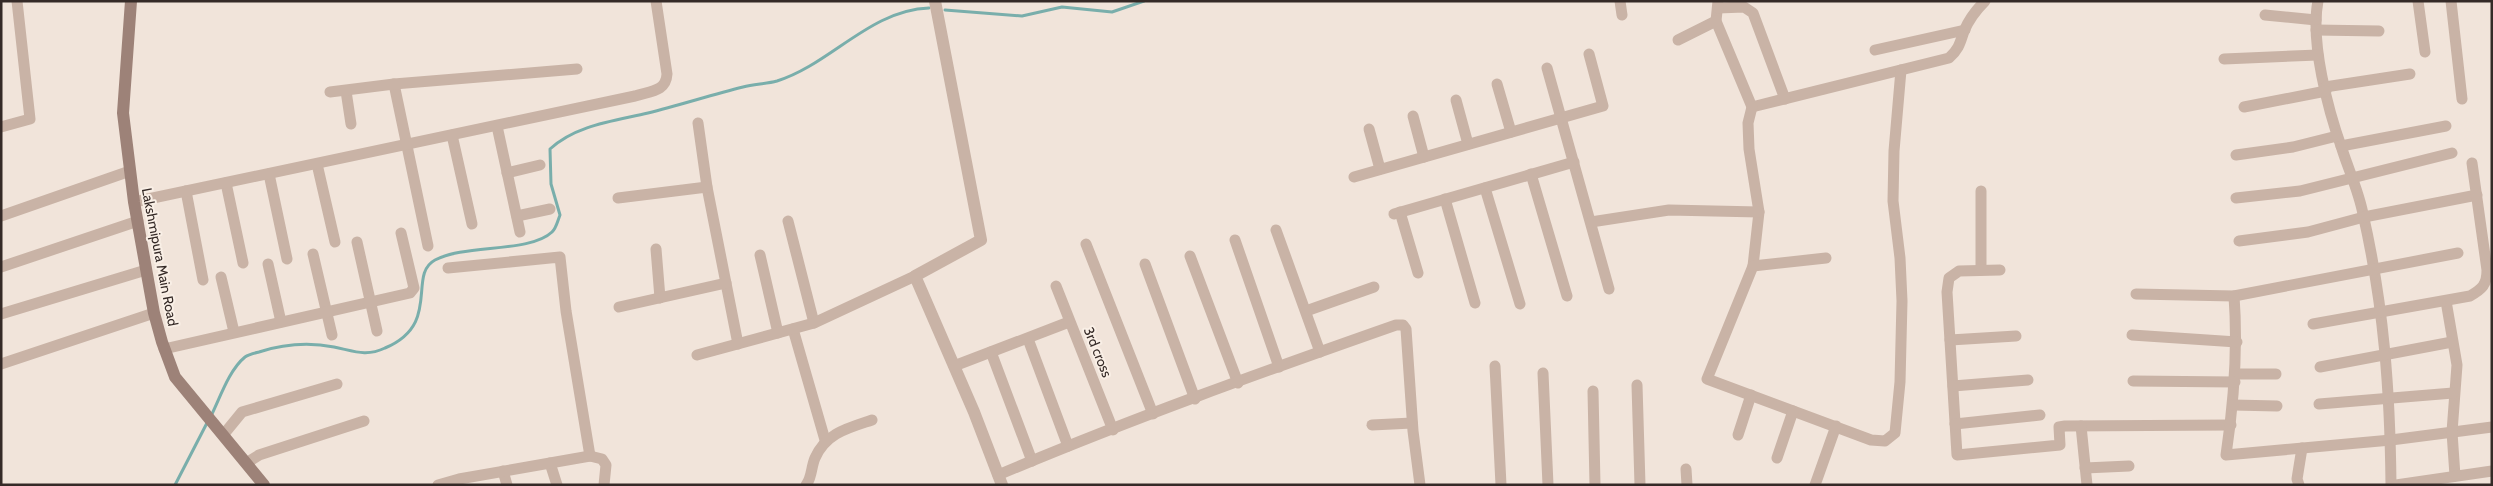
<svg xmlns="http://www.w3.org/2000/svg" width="2493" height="486" viewBox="0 0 2493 486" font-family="Cabin,sans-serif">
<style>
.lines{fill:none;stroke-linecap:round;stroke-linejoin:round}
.stream{stroke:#79aeab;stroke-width:3}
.minor{stroke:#c9b3a6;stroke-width:11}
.tertiary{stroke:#c9b3a6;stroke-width:12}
.secondary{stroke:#9d8278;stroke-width:12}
.labels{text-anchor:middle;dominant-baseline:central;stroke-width:4;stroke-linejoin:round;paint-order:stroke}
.street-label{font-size:14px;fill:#352a27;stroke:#f9efe6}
</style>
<rect width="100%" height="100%" fill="#f1e4da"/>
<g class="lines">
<g class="stream">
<path d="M945 10 1022 16 1062 7 1112 12 1144 1"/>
<path d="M211 416C220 398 229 370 245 357 249 354 255 353 259 352 284 344 308 342 334 347 354 351 366 357 385 348 442 324 407 275 435 260 465 244 530 253 552 232 556 229 558 220 560 215L551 184 550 149C576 125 614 121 648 113 680 105 711 95 743 87 754 84 766 84 777 81 831 64 870 10 929 8"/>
<path d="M175 485 208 421"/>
</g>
<g class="minor">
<path d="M1620 1 1622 15"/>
<path d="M1718 1 1716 21 1752 107 1949 58C1959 49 1960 43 1964 31 1969 19 1976 10 1985 1"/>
<path d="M2318 1C2310 42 2328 110 2342 149 2349 171 2359 192 2363 214 2384 306 2390 391 2391 485"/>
<path d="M2418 1 2425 52"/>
<path d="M2451 1 2462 99"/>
<path d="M1718 8 1744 7 1753 13 1785 99"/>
<path d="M2265 15 2316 20"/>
<path d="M2316 30 2379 31"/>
<path d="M1678 40 1716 21"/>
<path d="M1875 50 1965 30"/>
<path d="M2224 59 2318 55"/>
<path d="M1547 68 1609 289"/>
<path d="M394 84 428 246"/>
<path d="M1497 84 1511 132"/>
<path d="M2325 87 2410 74"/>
<path d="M346 91 351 124"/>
<path d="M330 92 394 84 577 69"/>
<path d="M1456 100 1468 144"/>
<path d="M1752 107 1748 123 1749 149 1759 212 1753 266 1707 379 1871 440 1885 441 1895 433 1900 382 1902 301 1900 258 1893 201 1894 151 1901 70"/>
<path d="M2244 107 2326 91"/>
<path d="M1413 116 1424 157"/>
<path d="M698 123 707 187 738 344"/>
<path d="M497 126 520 232"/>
<path d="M1 127 30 119 17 1"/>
<path d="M1369 129 1380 169"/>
<path d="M452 135 472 224"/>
<path d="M2341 146 2446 126"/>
<path d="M2236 155 2293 147 2337 136"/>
<path d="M317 164 335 242"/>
<path d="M507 173 540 165"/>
<path d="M269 174 287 259"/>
<path d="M1531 174 1567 296"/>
<path d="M1354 177 1603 106 1589 54"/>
<path d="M226 183 243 263"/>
<path d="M1485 188 1520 304"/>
<path d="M186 191 203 280"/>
<path d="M618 198 707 187"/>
<path d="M2236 198 2300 191 2452 153"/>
<path d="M1445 199 1475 303"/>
<path d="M134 202 635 96C650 91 666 92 667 74L656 1"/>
<path d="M1400 212 1418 273"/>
<path d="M1394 214 1574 162"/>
<path d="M1 216 130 171"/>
<path d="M517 216 550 209"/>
<path d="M788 221 814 323"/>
<path d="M1591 222 1669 210 1759 212"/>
<path d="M1276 230 1320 352"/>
<path d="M1235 240 1279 367"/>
<path d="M2239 241 2308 232 2364 217 2477 195"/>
<path d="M357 242 377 331"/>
<path d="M1086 244 1153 414"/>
<path d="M656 249 660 298"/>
<path d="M313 254 332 335"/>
<path d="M760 255 778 333"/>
<path d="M1190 256 1238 383"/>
<path d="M268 264 281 322"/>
<path d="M1145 264 1195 399"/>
<path d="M1753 266 1826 258"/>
<path d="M1 267 138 221"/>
<path d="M448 268 560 257 566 311 590 456"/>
<path d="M1981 270V191"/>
<path d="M2000 270 1959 271 1949 278 1947 292 1957 455 2060 445 2059 427 2065 426 2231 425"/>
<path d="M221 277 234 332"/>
<path d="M1056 286 1113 430"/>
<path d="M2136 294 2234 296 2458 253"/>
<path d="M2234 296C2238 349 2234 401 2226 455L2391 440 2492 427"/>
<path d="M2446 301 2457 365 2452 432 2455 476"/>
<path d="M619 307 726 283"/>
<path d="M1306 311 1374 287"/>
<path d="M1 314 146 270"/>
<path d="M2313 324 2470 296C2482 289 2487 285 2487 270L2472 163"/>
<path d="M793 329 825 440"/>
<path d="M2132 335 2237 342"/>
<path d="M1028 339 1068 446"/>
<path d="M1950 340 2016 336"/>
<path d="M164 349 410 293 414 288 401 233"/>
<path d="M991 352 1032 461"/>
<path d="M697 355 814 323 915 276"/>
<path d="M1 364 154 313"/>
<path d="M954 366 1069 322"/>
<path d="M1495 366 1501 485"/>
<path d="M2320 367 2452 342"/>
<path d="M1543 373 1548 485"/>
<path d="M2235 374H2276"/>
<path d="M2133 381 2235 382"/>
<path d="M1637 385 1640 485"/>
<path d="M1953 386 2028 380"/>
<path d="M1593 391 1595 485"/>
<path d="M2319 404 2453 393"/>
<path d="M2233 405 2277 406"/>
<path d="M1955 424 2040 415"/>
<path d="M1372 425 1412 423"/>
<path d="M2081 426 2087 485"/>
<path d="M224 434 242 412 337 384"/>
<path d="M1738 435 1751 395"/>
<path d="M1777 458 1793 411"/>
<path d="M248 462 259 455 364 421"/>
<path d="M550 463 557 485"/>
<path d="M2085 468 2129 466"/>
<path d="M1686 469 1687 485"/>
<path d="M503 471 507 485"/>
<path d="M998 475C1128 420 1262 372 1396 325H1403L1406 329 1413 431 1420 485"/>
<path d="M438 485 459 479 590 456 602 459 606 465 604 485"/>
<path d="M806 485C812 478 811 467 815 458 826 433 848 428 872 420"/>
<path d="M1815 485 1836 426"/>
<path d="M2299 485 2297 479 2302 448"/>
<path d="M2396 485 2492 471"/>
</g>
<path class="tertiary" d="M935 1 981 240 915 276 974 412 1002 485"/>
<path class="secondary" d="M131 1 123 113 134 202 154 313 162 342 175 377 264 485"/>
</g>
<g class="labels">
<g class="street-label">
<text transform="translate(160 257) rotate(79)">Lakshmipura Main Road</text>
<text transform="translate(1098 352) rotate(68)">3rd cross</text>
</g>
</g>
<rect width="2493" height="486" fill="none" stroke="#352a27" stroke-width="5"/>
</svg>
